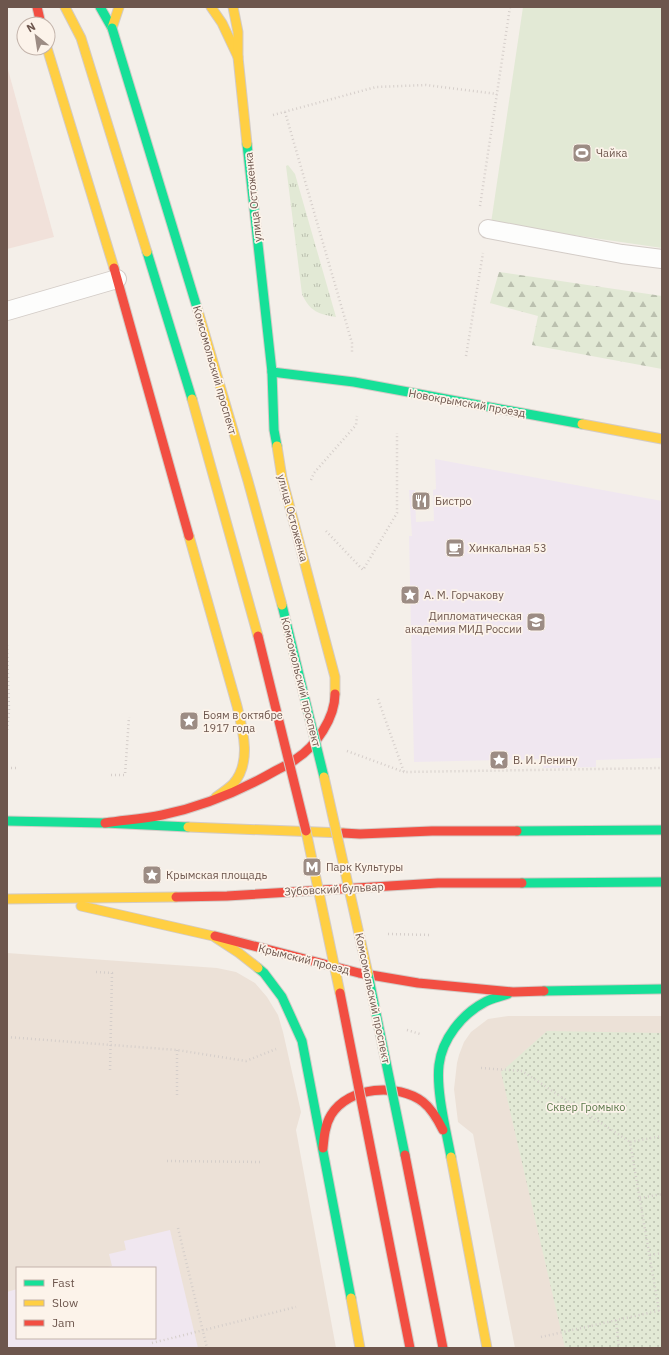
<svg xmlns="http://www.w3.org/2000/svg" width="669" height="1355" viewBox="0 0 669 1355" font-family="'IBM Plex Sans',sans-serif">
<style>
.residential{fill:#ece1d7;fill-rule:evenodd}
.commercial{fill:#f1e1da}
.education{fill:#f0e7f0}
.grass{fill:url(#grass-tufts)}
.forest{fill:url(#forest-firs)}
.park{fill:url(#park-dots)}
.pitch{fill:#e2e9d5}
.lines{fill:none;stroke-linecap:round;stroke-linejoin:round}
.lane-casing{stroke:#d3ccc7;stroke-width:20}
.fast-casing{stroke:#d3cbc6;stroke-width:11}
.slow-casing{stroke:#d3cbc6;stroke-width:11}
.jam-casing{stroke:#d3cbc6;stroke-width:11}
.path{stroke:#d5ceca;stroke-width:2.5;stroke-dasharray:1 3;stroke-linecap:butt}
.lane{stroke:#fdfdfc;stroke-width:18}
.fast{stroke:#16e098;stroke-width:9}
.slow{stroke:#ffcf43;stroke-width:9}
.jam{stroke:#f24e42;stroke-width:9}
.fast-bridge-casing{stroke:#d3cbc6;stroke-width:11;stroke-linecap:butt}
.slow-bridge-casing{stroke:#d3cbc6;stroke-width:11;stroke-linecap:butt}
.jam-bridge-casing{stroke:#d3cbc6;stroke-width:11;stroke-linecap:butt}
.fast-bridge{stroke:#16e098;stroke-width:9}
.slow-bridge{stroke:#ffcf43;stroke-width:9}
.jam-bridge{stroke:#f24e42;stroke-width:9}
.labels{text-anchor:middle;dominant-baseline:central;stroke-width:3.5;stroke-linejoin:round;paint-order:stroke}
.poi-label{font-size:11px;fill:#6d564d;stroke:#fcf3ea;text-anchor:start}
.street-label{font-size:11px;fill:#6d564d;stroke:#fcf3ea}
.park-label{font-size:11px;fill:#5b784a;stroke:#fcf3ea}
</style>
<defs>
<pattern id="grass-tufts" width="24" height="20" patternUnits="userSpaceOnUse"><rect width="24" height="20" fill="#e2e9d5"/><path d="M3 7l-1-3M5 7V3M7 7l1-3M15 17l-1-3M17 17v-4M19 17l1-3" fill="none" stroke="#bbc0af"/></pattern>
<pattern id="forest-firs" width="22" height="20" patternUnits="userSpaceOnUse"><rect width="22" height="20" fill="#e2e9d5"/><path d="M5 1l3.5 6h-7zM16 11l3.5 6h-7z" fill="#bbc0af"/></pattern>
<pattern id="park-dots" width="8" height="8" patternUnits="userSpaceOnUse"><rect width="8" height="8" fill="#e2e9d5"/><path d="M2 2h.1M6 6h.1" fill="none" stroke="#bbc0af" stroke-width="1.8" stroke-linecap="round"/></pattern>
</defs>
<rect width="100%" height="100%" fill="#f4efe9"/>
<g class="residential">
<path d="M7 953 217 968 236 972 255 983 267 997 278 1015 283 1032 301 1112 296 1130 336 1348H7ZM17 1268H155V1338H17Z"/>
<path d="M508 1016H662V1348H515L473 1134 458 1122 454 1089 457 1063 459 1055 464 1042 471 1032 488 1019Z"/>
</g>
<path class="commercial" d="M7 66 54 237 7 249Z"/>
<g class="education">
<path d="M435 459 662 501V758L596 760V767L543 768V759L414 762 409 536H412L409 490H415L416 522 434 521 433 490 436 489Z"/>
<path d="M170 1230 198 1348H7V1292L17 1289V1338H155V1268H105L112 1266 109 1254 126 1250 124 1241Z"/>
</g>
<path class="grass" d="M288 165 295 174 336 317C319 314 310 312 302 294L286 166Z"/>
<path class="forest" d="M499 272 662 296V369L532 345 538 316 490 303Z"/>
<path class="park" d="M547 1031 662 1033V1348H565L501 1072Z"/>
<path class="pitch" d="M523 7H662V248L491 223Z"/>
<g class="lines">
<defs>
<g id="lane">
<path d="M488 229 622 254 662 259"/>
<path d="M7 311 117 279"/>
</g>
<g id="fast">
<path d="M100 7 112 28"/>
<path d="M247 144 272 372 274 430 277 446"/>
<path d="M147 252 192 399"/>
<path d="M272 372 354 382 582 424"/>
<path d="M7 821 105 823 188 827"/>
<path d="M517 831 662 830"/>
<path d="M522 883 662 882"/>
<path d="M258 968 264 973 282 997 302 1041 351 1298"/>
<path d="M544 991 662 989"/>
<path d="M451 1157C446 1130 436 1091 439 1065 442 1039 462 1014 485 1002 492 998 500 997 508 994"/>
</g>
<g id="slow">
<path d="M65 7 81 38 147 252"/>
<path d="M211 7 222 23 238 57 247 144"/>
<path d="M233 7 238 32V57"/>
<path d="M112 28 119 7"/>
<path d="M47 48 114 268"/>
<path d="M192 399 258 636"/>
<path d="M582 424 662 439"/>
<path d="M277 446 282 478 335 677V694"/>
<path d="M189 536 237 706C243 730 252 763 233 784 228 789 222 793 216 797"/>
<path d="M188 827 343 833"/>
<path d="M7 899 176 897"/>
<path d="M81 906 213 936 239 953 258 968"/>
<path d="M451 1157 487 1348"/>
<path d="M351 1298 360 1348"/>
</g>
<g id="jam">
<path d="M37 7 41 24"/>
<path d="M114 268 189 536"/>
<path d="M105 823C124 820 143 819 162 815 201 807 240 791 275 771 282 767 290 764 296 759 316 746 335 718 335 694"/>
<path d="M343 833 360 834 432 831H517"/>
<path d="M176 897 227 896 438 883H522"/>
<path d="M215 936 359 973 418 983 513 992 544 991"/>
<path d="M323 1148C324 1137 325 1125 331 1115 349 1086 398 1083 423 1102 432 1109 438 1120 443 1130"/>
</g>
</defs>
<use href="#lane" class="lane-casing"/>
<use href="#fast" class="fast-casing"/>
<use href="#slow" class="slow-casing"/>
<use href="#jam" class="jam-casing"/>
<g class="path">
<path d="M285 112 352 343V354"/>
<path d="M273 115 376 87 426 85 497 94"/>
<path d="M480 206 510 7"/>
<path d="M466 356 483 253"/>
<path d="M311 480 314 473 356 425 357 416"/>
<path d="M326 531 363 570 397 513V433"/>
<path d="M7 645 9 709 7 732"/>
<path d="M378 699 404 772 662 768"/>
<path d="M347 751 404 772"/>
<path d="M7 768H18"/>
<path d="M111 775H125L129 717"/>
<path d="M388 934 432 935"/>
<path d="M96 972 112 973 110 1072"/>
<path d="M407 1030 420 1034"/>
<path d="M7 1037 177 1050 246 1061 276 1049"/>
<path d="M481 1068 522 1071 630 1142"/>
<path d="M177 1095V1050"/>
<path d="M167 1161 260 1162"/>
<path d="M640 1198 662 1194"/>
<path d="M178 1228 207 1348"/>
<path d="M650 1255 662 1253"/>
<path d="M659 1311 630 1142 662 1136"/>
<path d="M616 1320 619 1348"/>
<path d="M541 1337 662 1310"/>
<path d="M152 1343 296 1307"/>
</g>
<use href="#lane" class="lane"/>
<use href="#fast" class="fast"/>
<use href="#slow" class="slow"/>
<use href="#jam" class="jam"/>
<defs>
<g id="fast-bridge">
<path d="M112 28 198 311"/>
<path d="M282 605 324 777"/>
<path d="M368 974 405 1155"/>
</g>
<g id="slow-bridge">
<path d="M198 311 248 481 282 605"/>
<path d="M324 777 368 974"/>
<path d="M306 831 340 993"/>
</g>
<g id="jam-bridge">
<path d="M258 636 306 831"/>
<path d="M340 993 410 1348"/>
<path d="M405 1155 443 1348"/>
</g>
</defs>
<use href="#fast-bridge" class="fast-bridge-casing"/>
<use href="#slow-bridge" class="slow-bridge-casing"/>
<use href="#jam-bridge" class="jam-bridge-casing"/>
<use href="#fast-bridge" class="fast-bridge"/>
<use href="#slow-bridge" class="slow-bridge"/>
<use href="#jam-bridge" class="jam-bridge"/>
</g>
<defs>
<symbol id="stadium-square" viewBox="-11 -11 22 22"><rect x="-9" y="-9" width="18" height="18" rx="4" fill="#9c8c84" stroke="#fcf3ea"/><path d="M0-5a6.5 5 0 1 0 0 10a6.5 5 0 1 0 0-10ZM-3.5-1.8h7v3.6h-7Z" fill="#fff"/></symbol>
<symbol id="restaurant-square" viewBox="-11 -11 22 22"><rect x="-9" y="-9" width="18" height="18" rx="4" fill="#9c8c84" stroke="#fcf3ea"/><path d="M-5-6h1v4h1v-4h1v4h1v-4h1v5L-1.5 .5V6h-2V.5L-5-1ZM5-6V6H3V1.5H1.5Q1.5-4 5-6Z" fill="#fff"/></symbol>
<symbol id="cafe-square" viewBox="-11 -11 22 22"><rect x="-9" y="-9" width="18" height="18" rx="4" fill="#9c8c84" stroke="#fcf3ea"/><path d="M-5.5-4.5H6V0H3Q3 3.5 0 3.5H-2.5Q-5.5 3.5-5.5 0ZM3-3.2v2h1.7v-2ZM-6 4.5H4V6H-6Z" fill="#fff"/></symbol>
<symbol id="sight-square" viewBox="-11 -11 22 22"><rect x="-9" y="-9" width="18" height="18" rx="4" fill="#9c8c84" stroke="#fcf3ea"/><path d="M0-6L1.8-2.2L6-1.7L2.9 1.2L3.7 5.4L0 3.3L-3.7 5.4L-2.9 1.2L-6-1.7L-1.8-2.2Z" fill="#fff"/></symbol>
<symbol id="university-square" viewBox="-11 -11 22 22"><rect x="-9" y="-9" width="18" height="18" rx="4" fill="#9c8c84" stroke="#fcf3ea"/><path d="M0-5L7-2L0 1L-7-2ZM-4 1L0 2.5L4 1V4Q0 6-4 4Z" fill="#fff"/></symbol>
<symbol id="metro-square" viewBox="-11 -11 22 22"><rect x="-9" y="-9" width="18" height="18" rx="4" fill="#9c8c84" stroke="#fcf3ea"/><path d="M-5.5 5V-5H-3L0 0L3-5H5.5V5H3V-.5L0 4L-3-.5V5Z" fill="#fff"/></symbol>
</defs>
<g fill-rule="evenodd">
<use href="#stadium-square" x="571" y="142" width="22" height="22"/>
<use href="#restaurant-square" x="410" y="490" width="22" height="22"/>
<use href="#cafe-square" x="444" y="537" width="22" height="22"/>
<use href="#sight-square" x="399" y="584" width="22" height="22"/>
<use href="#university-square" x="525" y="611" width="22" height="22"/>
<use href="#sight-square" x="178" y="710" width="22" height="22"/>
<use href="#sight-square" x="488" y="749" width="22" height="22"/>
<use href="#metro-square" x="301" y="856" width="22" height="22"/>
<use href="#sight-square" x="141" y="864" width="22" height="22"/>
</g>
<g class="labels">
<g class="poi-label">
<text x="596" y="153">Чайка</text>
<text x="435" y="501">Бистро</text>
<text x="469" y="548">Хинкальная 53</text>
<text x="424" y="595">А. М. Горчакову</text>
<text x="522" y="616" text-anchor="end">Дипломатическая<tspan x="522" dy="13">академия МИД России</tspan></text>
<text x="203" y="715">Боям в октябре<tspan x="203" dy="13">1917 года</tspan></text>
<text x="513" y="760">В. И. Ленину</text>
<text x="326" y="867">Парк Культуры</text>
<text x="166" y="875">Крымская площадь</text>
</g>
<g class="street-label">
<text transform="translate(253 197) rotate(-96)">улица Остоженка</text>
<text transform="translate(215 370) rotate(74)">Комсомольский проспект</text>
<text transform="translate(467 403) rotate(10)">Новокрымский проезд</text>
<text transform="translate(293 518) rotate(75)">улица Остоженка</text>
<text transform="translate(301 682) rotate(76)">Комсомольский проспект</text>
<text transform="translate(334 889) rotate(-3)">Зубовский бульвар</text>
<text transform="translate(304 959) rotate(14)">Крымский проезд</text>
<text transform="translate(373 998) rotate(78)">Комсомольский проспект</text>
</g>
<g class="park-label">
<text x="586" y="1107">Сквер Громыко</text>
</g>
</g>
<rect width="669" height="1355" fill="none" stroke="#6d564d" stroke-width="16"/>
<rect x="16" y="1267" width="140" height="72" fill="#fcf3ea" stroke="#c3b4ab"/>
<rect x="24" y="1280" width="20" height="6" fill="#16e098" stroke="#c3b4ab"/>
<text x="52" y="1287" font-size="12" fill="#6d564d">Fast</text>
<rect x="24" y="1300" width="20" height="6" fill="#ffcf43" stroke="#c3b4ab"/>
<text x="52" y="1307" font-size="12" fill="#6d564d">Slow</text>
<rect x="24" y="1320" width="20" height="6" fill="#f24e42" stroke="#c3b4ab"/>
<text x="52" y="1327" font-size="12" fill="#6d564d">Jam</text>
<g transform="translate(36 36) rotate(330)"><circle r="19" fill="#fcf3ea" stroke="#c3b4ab"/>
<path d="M0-3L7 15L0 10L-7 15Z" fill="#9c8c84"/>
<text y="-6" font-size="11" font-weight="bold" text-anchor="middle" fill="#6d564d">N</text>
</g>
</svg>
